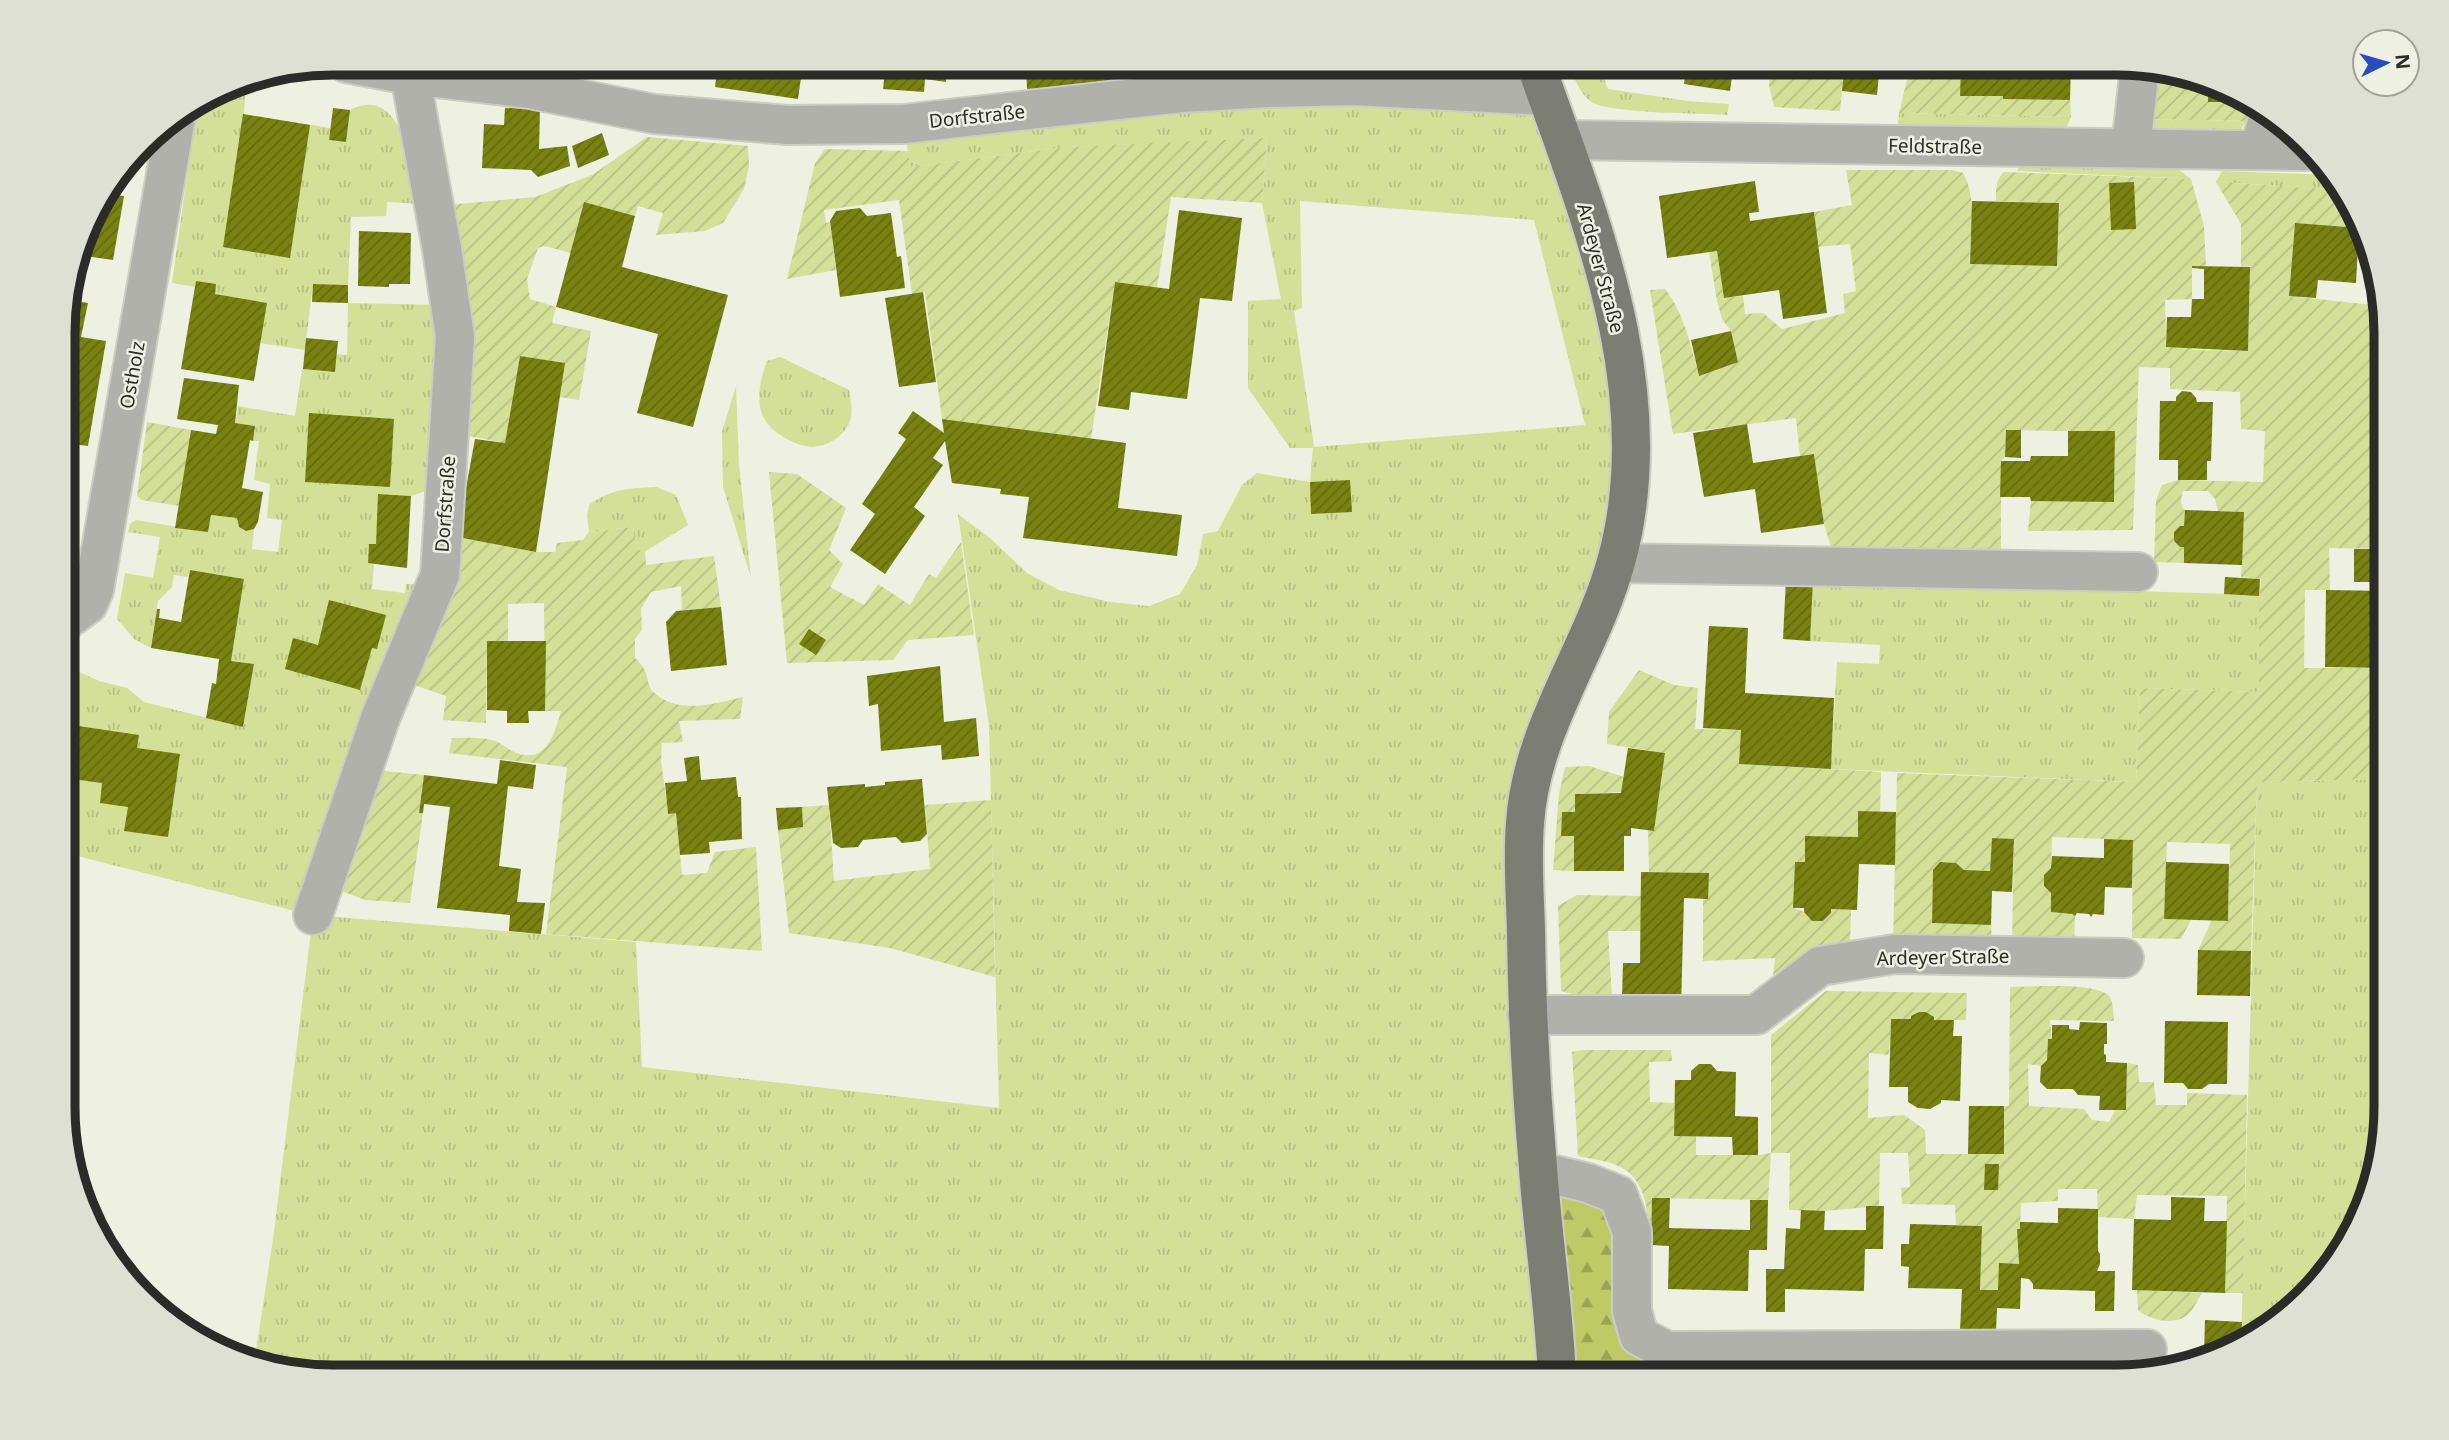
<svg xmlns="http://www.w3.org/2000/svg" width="2449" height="1440" viewBox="0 0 2449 1440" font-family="'Noto Sans',sans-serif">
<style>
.grass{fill:url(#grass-tufts);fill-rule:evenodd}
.forest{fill:url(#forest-firs)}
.garden{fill:url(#garden-furrows)}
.building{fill:url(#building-hatch)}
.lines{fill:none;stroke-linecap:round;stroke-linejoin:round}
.minor-casing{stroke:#cbcdc0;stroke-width:42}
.major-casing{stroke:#cbcdc0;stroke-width:42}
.minor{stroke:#b0b1ab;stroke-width:38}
.major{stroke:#7c7e73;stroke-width:38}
.labels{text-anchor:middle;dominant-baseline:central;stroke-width:5;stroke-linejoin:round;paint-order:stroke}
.street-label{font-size:19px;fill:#2b2c27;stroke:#eef0e2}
.rim{fill:none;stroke:#2b2c27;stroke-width:9}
</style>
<defs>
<pattern id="grass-tufts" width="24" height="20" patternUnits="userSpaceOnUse" patternTransform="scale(1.75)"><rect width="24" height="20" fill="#d4df98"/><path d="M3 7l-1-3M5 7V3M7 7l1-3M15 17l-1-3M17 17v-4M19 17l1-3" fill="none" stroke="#b6c083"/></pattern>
<pattern id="forest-firs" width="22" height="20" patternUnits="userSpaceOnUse" patternTransform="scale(1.75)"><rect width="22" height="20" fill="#bdca66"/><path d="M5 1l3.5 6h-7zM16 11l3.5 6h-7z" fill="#9aa454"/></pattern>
<pattern id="garden-furrows" width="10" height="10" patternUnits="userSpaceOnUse" patternTransform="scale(1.75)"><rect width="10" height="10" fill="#d4df98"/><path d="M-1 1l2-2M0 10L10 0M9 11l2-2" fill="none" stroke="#b6c083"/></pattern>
<pattern id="building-hatch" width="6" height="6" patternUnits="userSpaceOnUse" patternTransform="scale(1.75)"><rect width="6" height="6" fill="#788211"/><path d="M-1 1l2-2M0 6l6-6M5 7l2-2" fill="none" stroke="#636b10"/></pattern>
</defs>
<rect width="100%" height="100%" fill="#eef0e2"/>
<g class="grass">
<path d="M1191 63H1244L1239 78 1192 81Z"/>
<path d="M1298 63H1535L1564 140 1629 493 1539 748 1557 1377H333L263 1368 254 1364 273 1239 313 915 636 942 642 1067 999 1108 989 726 958 514 990 538 1027 573 1059 590 1110 602 1149 606 1180 594 1197 565 1203 534 1218 531 1242 485 1257 473 1310 482 1313 448H1290L1248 388V301L1281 299 1262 203 1267 139 1066 147 910 167 904 124 1269 88ZM1300 201 1534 220 1585 425 1314 447 1294 311 1302 308Z"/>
<path d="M1568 63H1598L1608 89 1688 101 1729 104 1727 115C1702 113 1606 114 1590 101 1579 92 1573 75 1568 63Z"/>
<path d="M246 80 244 114 330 128 329 140 346 142 350 110C402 82 413 171 422 204L387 202 386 216 351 217 348 285 313 284 305 350 260 343 266 303 215 294 195 287 172 283 197 104 230 83Z"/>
<path d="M1899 113 2071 117 2065 132 1904 131 1898 123Z"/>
<path d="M2145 119 2246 121 2240 131 2149 129Z"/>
<path d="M2022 164 2178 169 2191 179 2017 171Z"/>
<path d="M2222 171 2332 175 2344 190 2216 182Z"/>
<path d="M348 303 444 305 436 488 411 496 379 494 376 544 369 545 368 563 374 564 372 589 405 593 406 584H422L299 912 65 853V652L76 653 79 672 99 681 127 688 144 702 243 727 254 664 231 661 244 579 190 570 188 577 174 575 172 587 158 601 151 648 134 639 117 619 125 573 153 578 160 537 128 532 130 524 136 520 208 532 211 515 237 518 239 527 246 531 254 529 252 549 278 552 282 520 267 518 270 484 254 480 259 441H253L255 426 235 423 238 406 295 416 302 369 335 372 337 354 347 355Z"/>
<path d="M780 357 849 390C850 398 853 409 851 417 848 436 823 450 805 446 790 443 767 429 762 414 756 396 761 378 767 361Z"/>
<path d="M736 386 739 464 751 578 723 487 722 432Z"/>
<path d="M656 487 676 495 688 525 646 551H637L633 527 589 532 587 516 589 505C611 489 629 488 656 487Z"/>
<path d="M1813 581 2261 595 2259 692 2140 688 2136 782 1831 769 1837 662 1879 664 1880 645 1810 641Z"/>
<path d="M2385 779V1124L2350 1242 2307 1298 2251 1341 2241 1344 2257 782Z"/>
<path d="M1641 1359 2176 1363 2133 1376 1643 1377Z"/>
</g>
<path class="forest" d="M1538 1171 1618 1195 1643 1377H1550Z"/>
<g class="garden">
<path d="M1772 63H1845L1840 111 1774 107 1769 85Z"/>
<path d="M1911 63H1961L1960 96H2003L2004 99 2070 100 2071 117 1899 113Z"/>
<path d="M2151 68 2186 72 2208 81V102H2254L2253 114 2246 121 2145 119Z"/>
<path d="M647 137 748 146 749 166 744 189 723 223 705 231 656 235 663 213 638 206 635 216 584 202 571 253 544 246 538 248 527 279 530 299 556 307 552 323 591 331 579 400 560 397 564 363 520 356 505 443 464 435 448 205 535 197 592 175Z"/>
<path d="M1267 138 1262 203 1171 197 1157 288 1115 282 1091 439 942 419 925 292 912 294 899 200 824 210 826 223 830 222 836 270 787 279 815 163 825 149 908 151 910 167 1066 147Z"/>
<path d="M1846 170H1952L1963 173C1979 200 1968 235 1970 264L2057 266 2059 203 1996 201C1996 190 1995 180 2004 172L2191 179 2204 226 2206 266H2192V299L2165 300 2166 347H2191L2192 350 2248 351 2250 267 2241 266V224L2216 182 2344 190 2360 222 2359 228 2295 224 2289 296 2373 305V316H2385V549L2329 548 2330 590H2305L2304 668H2385V779L2257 782 2251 951 2198 950 2212 920 2228 921 2230 844 2167 842 2164 919 2191 920 2181 939 2132 938 2133 840 2052 837 2051 868 2044 875V886L2051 893V912L2072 914 2075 916 2074 947 2012 946 2014 839 1992 838 1990 871 1964 870 1956 863 1940 862 1933 870 1932 923 1991 925 1992 948 1893 946 1897 773 2136 782 2140 688 2259 692V596L2261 579 2241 577 2244 512 2218 511 2215 499 2208 491H2183C2181 499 2179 504 2185 510L2184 526 2174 532V541L2180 547H2184V563L2154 562 2156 500 2162 485 2178 480 2263 482 2265 431 2241 429 2240 392 2170 389V368L2139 367 2133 530 2028 531 2031 501H2114L2115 432 2006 430 2005 457 2001 461V558L1833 554 1824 524 1814 454 1800 456 1796 418 1673 434 1650 290 1665 289C1685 314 1690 346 1699 375L1738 361 1731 331 1722 319 1717 301 1709 252 1717 251 1724 298 1743 296 1745 314 1763 313 1782 329 1845 313 1843 294 1856 291 1850 244 1818 247 1814 212 1852 205Z"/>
<path d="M147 422 191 430 179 506 142 500 137 496Z"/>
<path d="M769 472 797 474 846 508 829 550 843 564 830 587 864 605 878 584 910 605 929 574 936 578 961 542 974 635 908 640 893 660 787 663Z"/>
<path d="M633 527 637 550 645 551 646 565 714 556 721 607 682 610 681 586 651 592 641 609 642 630 635 639V658C639 662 643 666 645 671 648 678 648 687 653 692 678 715 714 704 743 697L740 719 679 721 683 742 662 743 661 760 668 813H676L682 875 707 873 715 852 756 847 762 951 546 934 567 767 449 753 452 738C465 738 479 737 492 740 501 742 508 750 516 753 547 764 555 733 561 711H545L544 603 508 604V641H487L486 723 443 720 446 696 414 685C435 638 453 589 457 537L536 552H555L557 543 583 540 589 532Z"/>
<path d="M1639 670 1674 685 1698 688 1695 729 1741 730 1739 764 1881 772 1880 812 1858 811V837L1805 836V862H1795L1794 908 1804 912 1812 921H1823L1831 913V909L1851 910 1850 944 1813 947 1773 975 1775 958 1703 961V898H1708V873L1649 872 1648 830H1654L1665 753 1607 744 1609 712Z"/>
<path d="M1589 766 1624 777V792L1575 794V812H1562L1561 836H1574V871L1553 870 1559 794 1565 767Z"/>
<path d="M375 770 424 775 419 812 423 813 410 903 365 900 334 888Z"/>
<path d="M991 800 995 977 890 948 789 933 778 830 803 827 802 807 829 805 834 881 930 869 925 805Z"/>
<path d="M1577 895 1641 896V931H1608L1612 998H1587L1561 991 1558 906Z"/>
<path d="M2010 987C2032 987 2092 982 2108 995 2114 1001 2113 1013 2114 1021L2050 1020 2052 1039H2048L2047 1060 2041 1066 2028 1064 2029 1106 2084 1109 2092 1120 2109 1122 2115 1110H2126L2127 1063 2138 1065 2139 1082H2154L2156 1105H2187V1093L2247 1095 2243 1293H2225L2227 1196 2137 1195 2134 1219 2098 1217 2097 1189H2058V1201L2021 1203 2020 1229 2017 1230 2019 1264 1998 1292 1980 1290 1982 1226 1956 1225 1955 1205 1902 1204 1901 1188 1910 1187 1908 1153H1880L1879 1206 1825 1211 1789 1210 1790 1153H1771L1768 1200 1652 1198 1651 1245C1648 1216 1648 1177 1616 1165 1605 1160 1590 1159 1578 1156L1572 1052 1582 1050H1671L1672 1061 1649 1062 1650 1102 1674 1103V1135L1696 1136V1155H1758L1771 1153V1035L1826 991 1967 993 1966 1020H1934V1017L1926 1012 1911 1016V1019H1891L1889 1055 1869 1053 1868 1118 1904 1115 1925 1130 1926 1154H2003L2004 1106H2009Z"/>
<path d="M2137 1290 2202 1293C2198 1299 2195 1307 2190 1312 2178 1327 2151 1321 2138 1310Z"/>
</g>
<g class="building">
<path d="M718 63H803L798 99 715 87Z"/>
<path d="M886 63H947L946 82 925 79 924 92 883 89Z"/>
<path d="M1026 63H1130L1131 85 1027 89Z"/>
<path d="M1687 63H1751L1749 79 1732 77 1730 91 1684 84Z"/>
<path d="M1845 63H1880L1877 95 1842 91Z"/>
<path d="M1961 63H2071L2070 100 2003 99V96H1960Z"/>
<path d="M2208 81 2251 99 2254 102H2208Z"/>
<path d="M333 108 350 110 346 142 329 140Z"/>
<path d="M505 108 540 109 539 149 567 146 570 166 538 177 531 170 482 168 484 124 504 125Z"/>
<path d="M243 114 310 125 290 258 223 247Z"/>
<path d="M602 133 609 155 578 168 572 146Z"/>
<path d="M1755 181 1759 212 1749 213 1750 221 1814 212 1827 313 1783 319 1779 290 1724 298 1717 251 1667 258 1659 196Z"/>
<path d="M2134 182 2136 229 2111 230 2109 183Z"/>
<path d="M106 194 124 196 113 260 78 255 91 213Z"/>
<path d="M1972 201 2059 203 2057 266 1970 264Z"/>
<path d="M584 202 635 216 622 267 728 295 693 427 637 413 658 334 556 307Z"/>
<path d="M860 208 867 216 891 213 897 257 901 256 905 288 840 297 830 221 836 211Z"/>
<path d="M1179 210 1242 218 1232 301 1200 298 1187 399 1131 392 1129 410 1098 406 1115 282 1169 289Z"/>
<path d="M2295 223 2359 228 2356 283 2318 280 2316 298 2289 296Z"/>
<path d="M359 231 411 233 410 284H389V287L358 286Z"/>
<path d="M2192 266 2250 267 2248 351 2166 347 2167 317H2191L2192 299H2204V269L2192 268Z"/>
<path d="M71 279 69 300 88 303 81 337 106 341 88 446 65 443V298Z"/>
<path d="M196 281 216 284 215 294 267 303 254 381 181 369Z"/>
<path d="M313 284 348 285V303L312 302Z"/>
<path d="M2373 284H2379L2385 316H2373Z"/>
<path d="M923 292 936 382 899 387 885 298Z"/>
<path d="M1731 331 1738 362 1699 376 1691 340Z"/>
<path d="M306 338 338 341 335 372 303 369Z"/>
<path d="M520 356 565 363 536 552 457 537 475 439 505 443Z"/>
<path d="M184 378 239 385 235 423 255 426 253 441 250 440 242 488 263 492 258 522 254 529 246 531 239 527 237 518 211 515 208 532 175 528 191 430 216 434 218 425 177 419Z"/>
<path d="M2182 391 2191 392 2196 398 2197 402H2213L2211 461H2207V480H2178V460H2159L2160 401H2176V397Z"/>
<path d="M913 411 944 433 942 419 1126 443 1118 508 1182 515 1177 556 1023 538 1029 497 1000 494 1001 489 952 483 945 441 933 458 943 465 914 507 925 516 885 574 850 550 875 514 862 504 906 439 898 433Z"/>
<path d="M309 413 394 419 390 487 305 482Z"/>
<path d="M1747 424 1753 463 1814 454 1824 524 1761 533 1755 489 1704 497 1693 433Z"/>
<path d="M2006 430H2021V458L2005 457Z"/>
<path d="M2068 431H2115L2114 502 2031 501 2030 497H2000L2001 461H2030L2031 456H2068Z"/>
<path d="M1350 480 1352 512 1311 514 1310 482Z"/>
<path d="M65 494 71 495 67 519H65Z"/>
<path d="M378 494 411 496 407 568 368 563 369 544H376Z"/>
<path d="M2185 510 2244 512 2242 565 2184 563V547H2180L2174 541V532L2180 526H2184Z"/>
<rect x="2354" y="549" width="31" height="33"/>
<path d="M190 570 244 579 231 661 254 664 243 727 206 718 212 683 216 684 219 659 151 648 157 609H160L159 618 181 622Z"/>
<path d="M2225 577 2260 579 2259 596 2224 594Z"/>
<path d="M1786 579 1813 581 1810 641 1783 639Z"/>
<path d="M2326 590 2385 591V668L2325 667Z"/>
<path d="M329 600 386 615 377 649 372 648 360 690 285 669 293 638 318 645Z"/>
<path d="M721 607 727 665 671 671 666 622 676 611Z"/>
<path d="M1709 626 1748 628 1745 693 1834 698 1831 769 1739 764 1741 730 1703 728Z"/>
<path d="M809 629 826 640 816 655 799 644Z"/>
<path d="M487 641H546L545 711H528L529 723H507V711L487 710Z"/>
<path d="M940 666 944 722 976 718 979 756 942 760 941 745 881 751 878 704 869 706 867 676Z"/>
<path d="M65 724 139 735 137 748 180 754 168 837 124 831 128 807 100 803 102 783 65 778Z"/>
<path d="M1628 748 1665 753 1654 831 1631 828V836H1624V871H1574V836H1561L1562 812H1575V794L1621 793Z"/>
<path d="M699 756 701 780 736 777 738 797H741L742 839 709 842 710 853 680 855 676 813 668 814 665 783 687 781 684 758Z"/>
<path d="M500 760 536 765 533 789 508 786 499 866 521 869 517 902 545 903 541 934 509 931 510 915 437 908 450 807 424 804 423 813H419L424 775 497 784Z"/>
<path d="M922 779 927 834 920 841 902 843 896 837 863 840 858 847 841 848 833 843 827 787 865 784V787L885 785V782Z"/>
<path d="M802 807 803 827 778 830 776 808Z"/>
<path d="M1858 811 1896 812 1895 865 1859 864 1857 910 1831 909V913L1823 921H1812L1804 912V908H1793L1795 862H1805V836L1858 837Z"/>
<path d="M1992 838 2014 839 2012 892 1992 891 1991 925 1932 923 1933 870 1940 862 1956 863 1964 870 1990 871Z"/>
<path d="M2104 839 2133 840 2132 888 2105 887 2104 915 2093 914 2091 917 2089 914 2077 913 2075 916 2072 914 2051 912V893L2044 886V875L2051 868 2052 856 2104 858Z"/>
<path d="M2166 862 2229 864 2228 921 2164 919Z"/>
<path d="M1641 872 1709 873 1708 899 1684 898 1681 1007 1622 998 1623 963H1640Z"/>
<path d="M2198 950 2251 951 2250 996 2197 995Z"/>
<path d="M1919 1012H1926L1934 1017V1020H1954L1953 1036H1962L1960 1101 1941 1100V1103L1930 1109 1918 1108 1908 1102V1087H1889L1891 1019H1911V1016Z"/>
<path d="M2165 1021 2228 1022 2227 1084H2209L2202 1089H2188L2183 1083H2164Z"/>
<path d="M2080 1022 2107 1023V1044H2104V1054L2106 1055V1062L2127 1063 2126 1110H2099L2100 1096 2078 1095 2073 1089H2047L2040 1082 2041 1066 2047 1060 2048 1039H2052V1025H2069V1029L2079 1030Z"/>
<path d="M1699 1064H1711L1717 1071 1736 1072 1735 1116 1758 1117V1155H1733L1732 1137 1674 1136 1675 1080H1691V1071Z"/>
<path d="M1969 1106H2004V1154H1968Z"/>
<path d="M1985 1164H1999L1998 1190H1984Z"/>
<path d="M2171 1197 2205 1198 2204 1221H2227L2225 1293 2132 1290 2134 1219 2171 1220Z"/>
<path d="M1652 1198H1670L1669 1228 1709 1229 1750 1230V1200H1768L1767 1250H1749L1748 1291 1668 1289 1669 1246 1651 1245Z"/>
<path d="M1866 1206H1884L1883 1249H1865L1864 1291 1785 1289V1312H1766V1269H1784L1786 1228 1800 1229 1801 1210 1825 1211 1824 1230H1866Z"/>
<path d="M2058 1208 2098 1209V1251L2100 1254V1264L2097 1271H2115L2114 1311H2095V1291L2033 1289V1284L2029 1279 2021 1278 2020 1309 1997 1308 1996 1332 1960 1331 1962 1289 1908 1288 1909 1267 1901 1266V1244H1909L1910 1224 1982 1226 1980 1290H1998L1999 1263 2019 1264 2017 1229H2020V1222L2058 1223Z"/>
<path d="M2205 1320 2242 1322 2241 1344 2204 1355Z"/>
</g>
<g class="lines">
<defs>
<g id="minor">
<path d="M346 63 410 75 530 89 654 114 788 125 904 124 1181 93 1269 88 1353 86 1547 96"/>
<path d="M1564 140 2306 151"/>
<path d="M2131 148 2140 66"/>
<path d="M2259 150 2269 116"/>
<path d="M1616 563 2138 572"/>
<path d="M65 621 88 604 94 590 176 117"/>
<path d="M313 915 381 716 440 575 455 337 442 249 410 75"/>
<path d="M1527 1015H1756L1820 966 1895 954 2124 958"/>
<path d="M1538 1171 1588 1183 1618 1195 1632 1232V1311L1639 1336 1667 1351 2147 1349"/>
</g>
<path id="major" d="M1535 63C1591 221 1663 393 1616 562 1591 651 1531 729 1525 823 1522 859 1525 895 1526 931 1527 1010 1531 1089 1538 1168 1543 1237 1554 1307 1557 1377"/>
</defs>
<use href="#minor" class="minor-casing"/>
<use href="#major" class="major-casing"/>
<use href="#minor" class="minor"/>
<use href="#major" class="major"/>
</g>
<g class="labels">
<g class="street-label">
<text transform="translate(977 116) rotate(-6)">Dorfstraße</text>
<text transform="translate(1935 146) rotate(1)">Feldstraße</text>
<text transform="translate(1601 268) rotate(75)">Ardeyer Straße</text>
<text transform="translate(132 375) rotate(-80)">Ostholz</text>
<text transform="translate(445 504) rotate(-86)">Dorfstraße</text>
<text transform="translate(1943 957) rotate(-1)">Ardeyer Straße</text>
</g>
</g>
<path d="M0 0H2449V1440H0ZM333 75H2116A258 258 0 0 1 2374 333V1107A258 258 0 0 1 2116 1365H333A258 258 0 0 1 75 1107V333A258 258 0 0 1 333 75Z" fill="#dee0d3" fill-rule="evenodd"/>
<path class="rim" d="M333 75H2116A258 258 0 0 1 2374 333V1107A258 258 0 0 1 2116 1365H333A258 258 0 0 1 75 1107V333A258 258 0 0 1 333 75Z"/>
<g transform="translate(2386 63) rotate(85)"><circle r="33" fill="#eef0e2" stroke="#a0a297" stroke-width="2"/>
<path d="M0-5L12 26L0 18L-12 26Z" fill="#274ebc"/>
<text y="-10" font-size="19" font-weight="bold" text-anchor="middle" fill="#2b2c27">N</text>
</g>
</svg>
